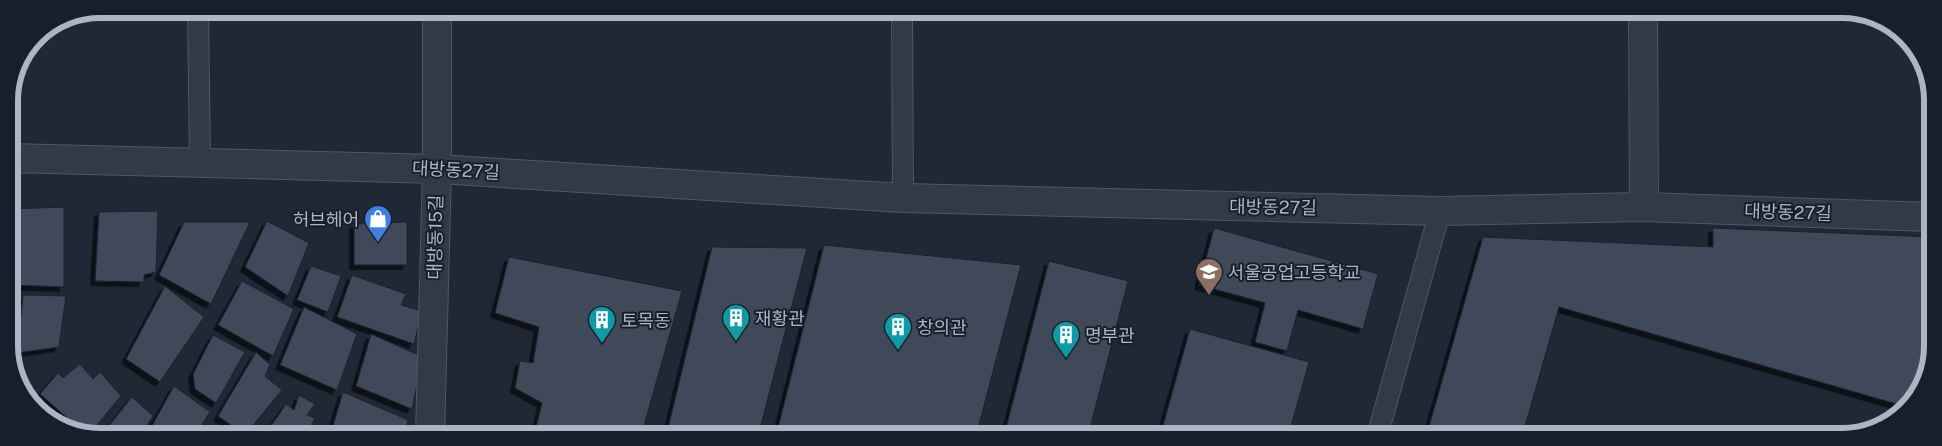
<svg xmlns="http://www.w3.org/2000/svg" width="1942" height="446" viewBox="0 0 1942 446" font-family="'Public Sans','Noto Sans KR',sans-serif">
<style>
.building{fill:#414a5a;stroke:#1b212c;filter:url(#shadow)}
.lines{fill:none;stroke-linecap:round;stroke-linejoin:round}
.lane-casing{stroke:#505764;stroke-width:22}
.street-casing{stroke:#505764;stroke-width:30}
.lane{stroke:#333a46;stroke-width:20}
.street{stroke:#333a46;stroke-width:28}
.labels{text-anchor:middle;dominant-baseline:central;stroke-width:4;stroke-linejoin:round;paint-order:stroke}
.street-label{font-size:18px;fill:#adb4c3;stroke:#191f2a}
.poi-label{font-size:18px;fill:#adb4c3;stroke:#191f2a;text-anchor:start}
.rim{fill:none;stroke:#adb4c3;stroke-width:6}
</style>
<defs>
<filter id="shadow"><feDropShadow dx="-4.5" dy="4.5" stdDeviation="0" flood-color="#0009"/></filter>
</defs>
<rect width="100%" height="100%" fill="#202835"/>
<g class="building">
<path d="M64 207V287L10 285V209Z"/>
<path d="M158 211 156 272 144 275V282L95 281 99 212Z"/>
<path d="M267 221 309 243 288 296 245 267Z"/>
<path d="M184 222H250L211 304 159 275Z"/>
<path d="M407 222V265H354V224Z"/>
<path d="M1214 228 1378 274 1363 329 1298 310 1287 351 1255 342 1265 303 1199 285Z"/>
<path d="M1713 228 1932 237V364L1907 407 1559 307 1522 437H1426L1483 237 1713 247Z"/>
<path d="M824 245 1021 265 976 436H776Z"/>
<path d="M712 247 807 248 758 436H666Z"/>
<path d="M509 257 682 291 641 436H534L542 403 515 388 520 361 533 363 539 327 495 313Z"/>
<path d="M1049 261 1128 281 1088 436H1004Z"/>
<path d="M311 266 341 276 328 312 297 300Z"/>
<path d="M352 275 406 294 401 305 422 311 414 344 337 317Z"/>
<path d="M242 281 294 309 273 356 218 325Z"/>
<path d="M165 286 204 317 160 382 126 359Z"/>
<path d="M23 295 66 296 59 347 17 353Z"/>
<path d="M304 307 357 334 337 390 280 365Z"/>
<path d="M1190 329 1309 362 1288 437 1160 436Z"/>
<path d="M371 334 423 357 412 409 356 386Z"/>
<path d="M213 335 245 352 216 403 195 389 193 374Z"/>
<path d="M256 352 270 365 265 376 282 390 245 435 218 416Z"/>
<path d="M80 364 93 379 100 372 121 396 88 436 40 394 58 373 63 378Z"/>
<path d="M174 386 210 412 195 436H155L149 431Z"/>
<path d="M343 392 408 420 405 436H347L332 429Z"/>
<path d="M299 395 315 404 307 415 315 418 306 436H264L286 404 294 410Z"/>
<path d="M132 397 153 416 140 436H106L103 433Z"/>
<path d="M214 428 222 436H210Z"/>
</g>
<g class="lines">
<defs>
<g id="lane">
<path d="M198 9 200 163"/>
<path d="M902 10 903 198"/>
<path d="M1377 437 1440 211"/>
</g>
<g id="street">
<path d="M1643 10 1644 207"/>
<path d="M9 158 437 169 903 198 1440 211 1644 207 1931 217"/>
<path d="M430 436 437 169V9"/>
</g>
</defs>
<use href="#lane" class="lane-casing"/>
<use href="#street" class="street-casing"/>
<use href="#lane" class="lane"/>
<use href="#street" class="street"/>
</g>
<defs>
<symbol id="shop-pin" viewBox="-11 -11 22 30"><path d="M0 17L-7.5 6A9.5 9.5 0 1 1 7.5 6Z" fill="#3f7fe0" stroke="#191f2a"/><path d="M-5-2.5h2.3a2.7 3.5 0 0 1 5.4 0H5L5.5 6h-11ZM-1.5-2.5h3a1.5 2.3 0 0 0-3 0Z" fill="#fff"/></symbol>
<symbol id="school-pin" viewBox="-11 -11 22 30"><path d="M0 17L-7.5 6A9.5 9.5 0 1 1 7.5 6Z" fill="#8d6e63" stroke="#191f2a"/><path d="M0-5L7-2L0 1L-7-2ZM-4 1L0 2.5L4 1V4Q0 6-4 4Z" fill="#fff"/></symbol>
<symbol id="building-pin" viewBox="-11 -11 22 30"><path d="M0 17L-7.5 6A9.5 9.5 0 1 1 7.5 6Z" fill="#0f9aa8" stroke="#191f2a"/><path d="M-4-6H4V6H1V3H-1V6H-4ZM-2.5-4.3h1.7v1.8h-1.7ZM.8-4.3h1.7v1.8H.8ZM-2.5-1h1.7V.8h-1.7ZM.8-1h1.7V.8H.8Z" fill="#fff"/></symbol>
</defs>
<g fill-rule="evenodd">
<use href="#shop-pin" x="362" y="203" width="32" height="43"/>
<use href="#school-pin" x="1193" y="256" width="32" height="43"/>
<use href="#building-pin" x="720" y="302" width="32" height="43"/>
<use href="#building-pin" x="586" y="304" width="32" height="43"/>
<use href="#building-pin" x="882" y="311" width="32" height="43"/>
<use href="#building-pin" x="1050" y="319" width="32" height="43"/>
</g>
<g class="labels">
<g class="street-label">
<text transform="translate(456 170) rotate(3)">대방동27길</text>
<text transform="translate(1273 207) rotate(1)">대방동27길</text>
<text transform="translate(1788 212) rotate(2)">대방동27길</text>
<text transform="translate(435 237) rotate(-89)">대방동15길</text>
</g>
<g class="poi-label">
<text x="359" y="219" text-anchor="end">허브헤어</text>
<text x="1228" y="272">서울공업고등학교</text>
<text x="755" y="318">재황관</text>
<text x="621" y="320">토목동</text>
<text x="917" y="327">창의관</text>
<text x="1085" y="335">명부관</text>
</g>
</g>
<path d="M0 0H1942V446H0ZM100 18H1842A82 82 0 0 1 1924 100V346A82 82 0 0 1 1842 428H100A82 82 0 0 1 18 346V100A82 82 0 0 1 100 18Z" fill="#191f2a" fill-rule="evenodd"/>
<path class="rim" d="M100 18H1842A82 82 0 0 1 1924 100V346A82 82 0 0 1 1842 428H100A82 82 0 0 1 18 346V100A82 82 0 0 1 100 18Z"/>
</svg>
